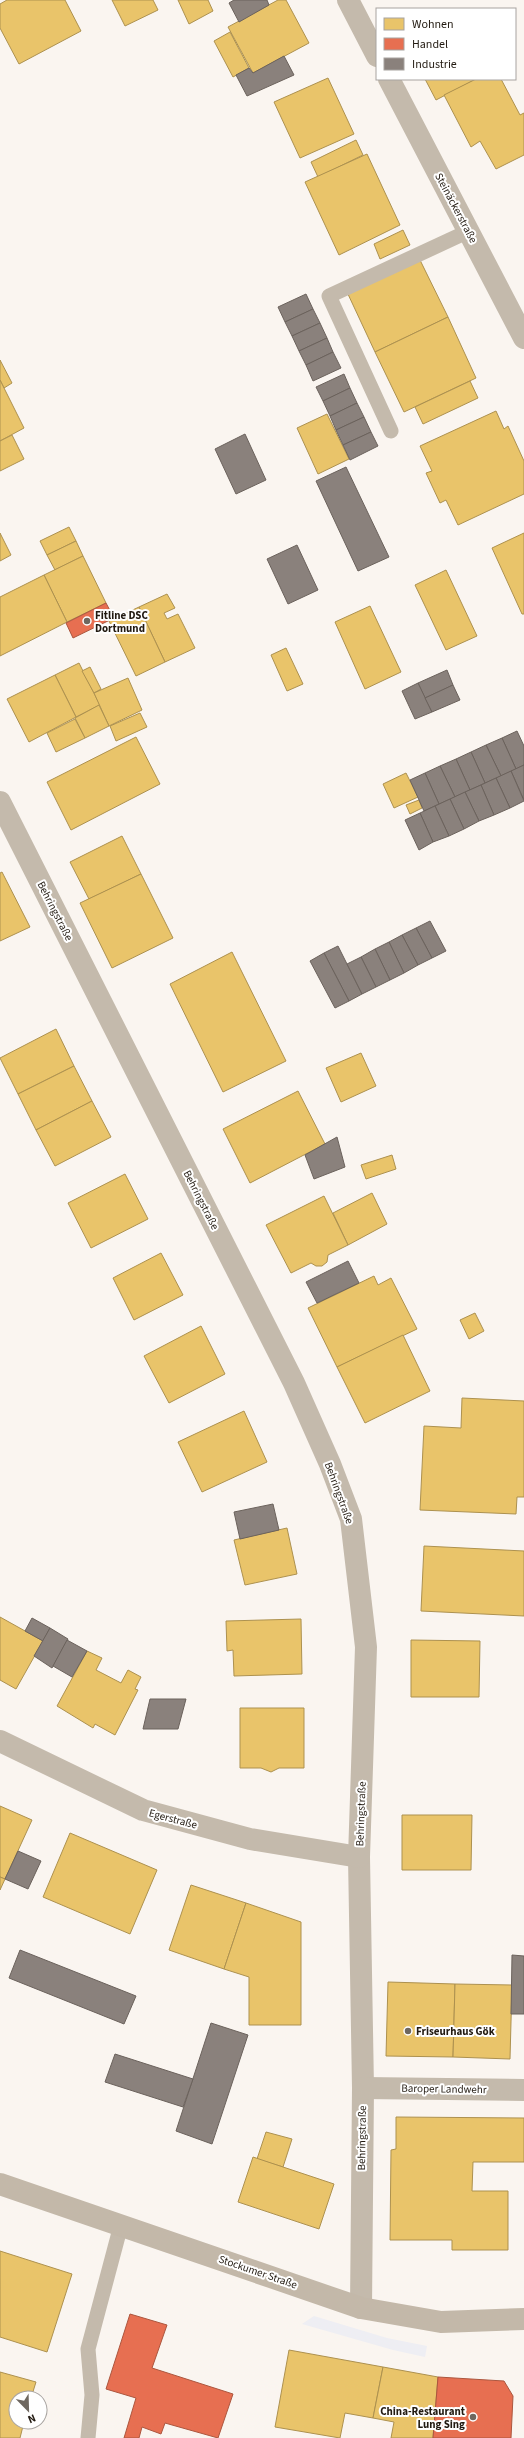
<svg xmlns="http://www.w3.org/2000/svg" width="524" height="2438" viewBox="0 0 524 2438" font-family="'Source Sans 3',sans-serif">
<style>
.green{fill:#eeeef3}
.homes{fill:#e9c46a;stroke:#ad914f}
.shops{fill:#e76f51;stroke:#ac563e}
.industry{fill:#8a817c;stroke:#6b625c}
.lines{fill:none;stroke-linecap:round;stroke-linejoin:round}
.service{stroke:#c4baac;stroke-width:15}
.minor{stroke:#c4baac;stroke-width:22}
.tertiary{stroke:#c4baac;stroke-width:22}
.secondary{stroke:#c3b8a9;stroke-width:22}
.poi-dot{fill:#6e675f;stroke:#fff;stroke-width:1.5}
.labels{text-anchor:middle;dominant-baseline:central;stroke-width:4;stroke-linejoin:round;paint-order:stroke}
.street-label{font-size:11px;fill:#221a11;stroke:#fff}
.poi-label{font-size:11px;font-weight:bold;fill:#221a11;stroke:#fff;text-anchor:start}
</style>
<rect width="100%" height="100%" fill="#faf5f0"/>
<path class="green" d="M314 2316 387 2338 427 2346 425 2357 393 2350 302 2324Z"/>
<g class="homes">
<path d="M7 0H65L81 31 19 64 0 28V4Z"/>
<path d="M112 0H153L158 10 125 26Z"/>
<path d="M178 0H208L213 11 189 24Z"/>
<path d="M278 0H286L309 43 253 73 228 27Z"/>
<path d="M230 32 249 68 233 77 214 41Z"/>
<path d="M328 78 354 134 300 158 274 102Z"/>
<path d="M425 79H476L436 100Z"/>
<path d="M476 79H501L520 115 524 113V155L496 169 480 141 471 147 444 95Z"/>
<path d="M356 140 363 155 318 177 311 162Z"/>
<path d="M367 154 400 225 339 255 305 182Z"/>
<path d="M403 230 410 245 380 259 374 244Z"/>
<path d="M419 258 448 317 375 352 347 292Z"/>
<path d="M448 317 476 378 404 412 375 352Z"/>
<path d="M0 360 12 383 4 388 0 380Z"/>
<path d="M0 380 24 428 0 441Z"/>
<path d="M470 381 478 398 423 424 415 407Z"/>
<path d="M496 411 504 429 508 426 524 461V494L458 525 446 500 440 503 426 473 432 471 420 446Z"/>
<path d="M327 414 349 459 318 474 297 428Z"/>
<path d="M12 435 24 459 0 471V441Z"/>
<path d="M69 527 76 541 47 555 40 541Z"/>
<path d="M0 533 11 555 0 561Z"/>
<path d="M524 533V614H522L492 548Z"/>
<path d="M76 541 83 556 55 570 47 555Z"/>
<path d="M83 556 106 603 67 622 44 575Z"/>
<path d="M446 570 477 636 446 650 415 585Z"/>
<path d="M44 575 67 622 0 656V597Z"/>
<path d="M167 594 175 608 164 613 167 619 178 614 195 648 165 662 139 607Z"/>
<path d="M370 606 401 672 365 689 335 622Z"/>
<path d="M139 607 165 662 136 676 109 621Z"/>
<path d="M286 648 303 684 287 691 271 655Z"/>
<path d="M79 663 100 705 76 717 55 675Z"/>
<path d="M90 667 101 689 94 693 82 671Z"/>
<path d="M55 675 76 717 29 742 7 699Z"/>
<path d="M128 678 142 710 109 726 94 693Z"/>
<path d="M99 705 109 726 85 738 75 718Z"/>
<path d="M140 713 147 727 116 741 110 726Z"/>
<path d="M75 719 85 738 56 752 47 733Z"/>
<path d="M136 737 160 784 71 830 47 782Z"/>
<path d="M406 773 418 797 394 808 383 784Z"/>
<path d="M419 800 422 808 410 814 406 805Z"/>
<path d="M122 836 141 874 89 899 70 862Z"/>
<path d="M2 872 30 927 0 941V873Z"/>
<path d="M141 874 173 938 112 968 80 903Z"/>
<path d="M232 952 286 1061 223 1092 170 984Z"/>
<path d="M56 1029 74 1066 18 1094 0 1058Z"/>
<path d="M361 1053 376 1086 341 1102 326 1068Z"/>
<path d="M74 1066 92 1101 36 1130 18 1094Z"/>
<path d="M298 1091 325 1144 250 1183 223 1129Z"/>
<path d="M92 1101 111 1137 55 1166 36 1130Z"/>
<path d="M392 1155 396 1169 366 1179 361 1165Z"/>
<path d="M125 1174 148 1219 91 1248 68 1203Z"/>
<path d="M372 1193 387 1224 348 1245 333 1213Z"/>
<path d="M324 1196 348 1245 328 1255 327 1262 322 1266H316L311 1263 291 1273 266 1225Z"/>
<path d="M161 1253 183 1295 134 1320 113 1278Z"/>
<path d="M374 1276 378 1285 391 1278 417 1329 337 1367 308 1308Z"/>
<path d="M475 1313 484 1331 469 1339 460 1320Z"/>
<path d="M201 1326 225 1374 169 1403 144 1356Z"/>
<path d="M403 1335 430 1391 365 1423 337 1367Z"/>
<path d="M462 1398 524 1401V1497H517L516 1514 420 1510 424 1426 461 1428Z"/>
<path d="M244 1411 267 1462 202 1492 178 1442Z"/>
<path d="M287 1528 297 1574 245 1585 234 1540Z"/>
<path d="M424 1546 524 1551V1616L421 1611Z"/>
<path d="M0 1617 43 1641 16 1689 0 1680Z"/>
<path d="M301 1619 302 1674 234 1676 233 1650 227 1651 226 1621Z"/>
<path d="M411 1640 480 1641 479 1697H411Z"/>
<path d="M87 1651 102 1658 96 1670 121 1683 128 1670 141 1677 135 1689 138 1690 115 1735 95 1724 93 1728 57 1706Z"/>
<path d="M240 1708H304V1768H279L271 1772 261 1768H240Z"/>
<path d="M0 1806 32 1820 5 1879 0 1877Z"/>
<path d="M402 1815H472L471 1870H402Z"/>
<path d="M70 1833 157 1870 130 1934 43 1897Z"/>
<path d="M0 1877 5 1879 0 1890Z"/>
<path d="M191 1885 246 1903 224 1969 169 1950Z"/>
<path d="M246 1903 301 1922V2025H249V1977L224 1969Z"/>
<path d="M388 1982 455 1984 453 2057 386 2056Z"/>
<path d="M455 1984 512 1985 510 2059 453 2057Z"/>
<path d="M396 2117 524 2118V2162H473L472 2191H508V2250H452V2240H390L391 2150 396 2149Z"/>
<path d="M266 2132 292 2139 283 2167 257 2159Z"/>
<path d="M253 2157 334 2184 319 2229 238 2202Z"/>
<path d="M0 2251 72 2274 47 2352 0 2337Z"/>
<path d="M289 2350 383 2367 373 2418 345 2413 340 2438 275 2427Z"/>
<path d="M383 2367 438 2377 433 2438H391L394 2422 373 2418Z"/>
<path d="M0 2372 36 2382 31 2398H16V2422H24L20 2438H0Z"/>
</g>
<g class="shops">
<path d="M106 603 114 618 73 638 66 623Z"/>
<path d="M130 2314 167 2325 152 2368 233 2394 218 2438 165 2423 161 2434 142 2427 139 2438H124L136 2398 106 2389Z"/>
<path d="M438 2377 504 2381 513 2396 511 2438H433Z"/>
</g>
<g class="industry">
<path d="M234 0H267L269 5 239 22 229 3Z"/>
<path d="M284 56 294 75 247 96 236 75 249 68 253 73Z"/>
<path d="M306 294 313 309 285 322 278 307Z"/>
<path d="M313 309 320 323 292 336 285 322Z"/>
<path d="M320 323 327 338 299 351 292 336Z"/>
<path d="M327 338 333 352 306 365 299 351Z"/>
<path d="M333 352 341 368 313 381 306 365Z"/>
<path d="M344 374 350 388 323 401 316 387Z"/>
<path d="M350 388 357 403 330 416 323 401Z"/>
<path d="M357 403 364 417 336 430 330 416Z"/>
<path d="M364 417 371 432 343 445 336 430Z"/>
<path d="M371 432 378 446 350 460 343 445Z"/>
<path d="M245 434 266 480 236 494 215 449Z"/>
<path d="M346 467 389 557 358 571 316 481Z"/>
<path d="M297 545 318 590 288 604 267 559Z"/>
<path d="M447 670 453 685 425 698 418 683Z"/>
<path d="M418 683 432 712 415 719 402 691Z"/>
<path d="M453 685 460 700 432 712 425 698Z"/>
<path d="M517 731 524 746V765L516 769 502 738Z"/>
<path d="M502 738 516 769 501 776 486 745Z"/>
<path d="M486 745 501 776 485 783 471 752Z"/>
<path d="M471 752 485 783 470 790 456 759Z"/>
<path d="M456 759 470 790 455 797 440 766Z"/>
<path d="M524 765V800L511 771Z"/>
<path d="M440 766 455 797 439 804 425 773Z"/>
<path d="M511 771 524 801 510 808 496 778Z"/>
<path d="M425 773 439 804 424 811 410 780Z"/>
<path d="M496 778 510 808 494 815 481 785Z"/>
<path d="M481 785 494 815 479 821 465 792Z"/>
<path d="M465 792 479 821 464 829 450 799Z"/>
<path d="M450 799 464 829 449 836 435 806Z"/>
<path d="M435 806 449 836 433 842 420 813Z"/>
<path d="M420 813 433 842 419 850 405 820Z"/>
<path d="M430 921 446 951 432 958 416 928Z"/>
<path d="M416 928 432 958 418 965 402 935Z"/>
<path d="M402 935 418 965 404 973 389 942Z"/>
<path d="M389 942 404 973 390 980 375 949Z"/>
<path d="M338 946 362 994 349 1001 324 953Z"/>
<path d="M375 949 390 980 376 987 361 957Z"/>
<path d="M324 953 349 1001 335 1008 310 961Z"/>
<path d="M361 957 376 987 362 994 347 964Z"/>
<path d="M337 1137 345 1167 314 1179 305 1155Z"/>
<path d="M348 1261 359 1283 317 1303 306 1282Z"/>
<path d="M273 1504 279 1530 240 1539 234 1512Z"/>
<path d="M32 1618 50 1628 43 1641 25 1631Z"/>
<path d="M50 1628 68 1639 52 1668 34 1656Z"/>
<path d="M67 1640 87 1651 72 1677 53 1666Z"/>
<path d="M150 1699H186L178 1729H143Z"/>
<path d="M18 1851 41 1861 28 1889 5 1879Z"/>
<path d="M20 1950 136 1996 124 2024 9 1978Z"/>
<path d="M512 1955 524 1956V2014H511Z"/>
<path d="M211 2023 248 2035 212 2144 176 2131Z"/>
<path d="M115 2054 193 2079 183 2107 105 2082Z"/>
</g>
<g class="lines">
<g class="service">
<path d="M391 431 329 296 469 231"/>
<path d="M88 2438 92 2395 88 2349 121 2225"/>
</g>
<g class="minor">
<path d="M0 802 294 1383 330 1464 351 1519 366 1647 359 1857 363 2088 361 2308"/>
<path d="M0 1741 143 1810 250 1839 359 1857"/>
<path d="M363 2088 524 2090"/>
</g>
<g class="tertiary">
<path d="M348 0 377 56"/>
<path d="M389 79 524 338"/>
</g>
<path class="secondary" d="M0 2184 361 2308 441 2322 524 2319"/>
</g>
<g class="poi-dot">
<circle cx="87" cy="621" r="4"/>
<circle cx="408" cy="2031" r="4"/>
<circle cx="473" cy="2417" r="4"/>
</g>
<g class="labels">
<g class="street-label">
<text transform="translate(456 208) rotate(62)">Steinäckerstraße</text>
<text transform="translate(55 911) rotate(63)">Behringstraße</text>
<text transform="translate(201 1200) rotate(63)">Behringstraße</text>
<text transform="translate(339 1493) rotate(70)">Behringstraße</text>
<text transform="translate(361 1814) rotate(-88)">Behringstraße</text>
<text transform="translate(173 1819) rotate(15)">Egerstraße</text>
<text transform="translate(444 2089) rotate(1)">Baroper Landwehr</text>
<text transform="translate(362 2138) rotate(-89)">Behringstraße</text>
<text transform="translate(258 2272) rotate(19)">Stockumer Straße</text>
</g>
<g class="poi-label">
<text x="95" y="615">Fitline DSC<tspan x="95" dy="13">Dortmund</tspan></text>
<text x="416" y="2031">Friseurhaus Gök</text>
<text x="465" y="2411" text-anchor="end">China-Restaurant<tspan x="465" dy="13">Lung Sing</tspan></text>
</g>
</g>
<rect x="376" y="8" width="140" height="72" fill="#ffffff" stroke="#a7a3a0"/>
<rect x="384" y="18" width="20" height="12" fill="#e9c46a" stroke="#a7a3a0"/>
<text x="412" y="28" font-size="12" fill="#221a11">Wohnen</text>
<rect x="384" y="38" width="20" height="12" fill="#e76f51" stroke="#a7a3a0"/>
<text x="412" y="48" font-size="12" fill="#221a11">Handel</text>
<rect x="384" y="58" width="20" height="12" fill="#8a817c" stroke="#a7a3a0"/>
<text x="412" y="68" font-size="12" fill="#221a11">Industrie</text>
<g transform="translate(28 2410) rotate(157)"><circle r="19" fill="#ffffff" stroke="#a7a3a0"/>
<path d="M0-3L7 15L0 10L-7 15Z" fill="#6e675f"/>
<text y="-6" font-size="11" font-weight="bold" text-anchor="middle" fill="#221a11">N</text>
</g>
</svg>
